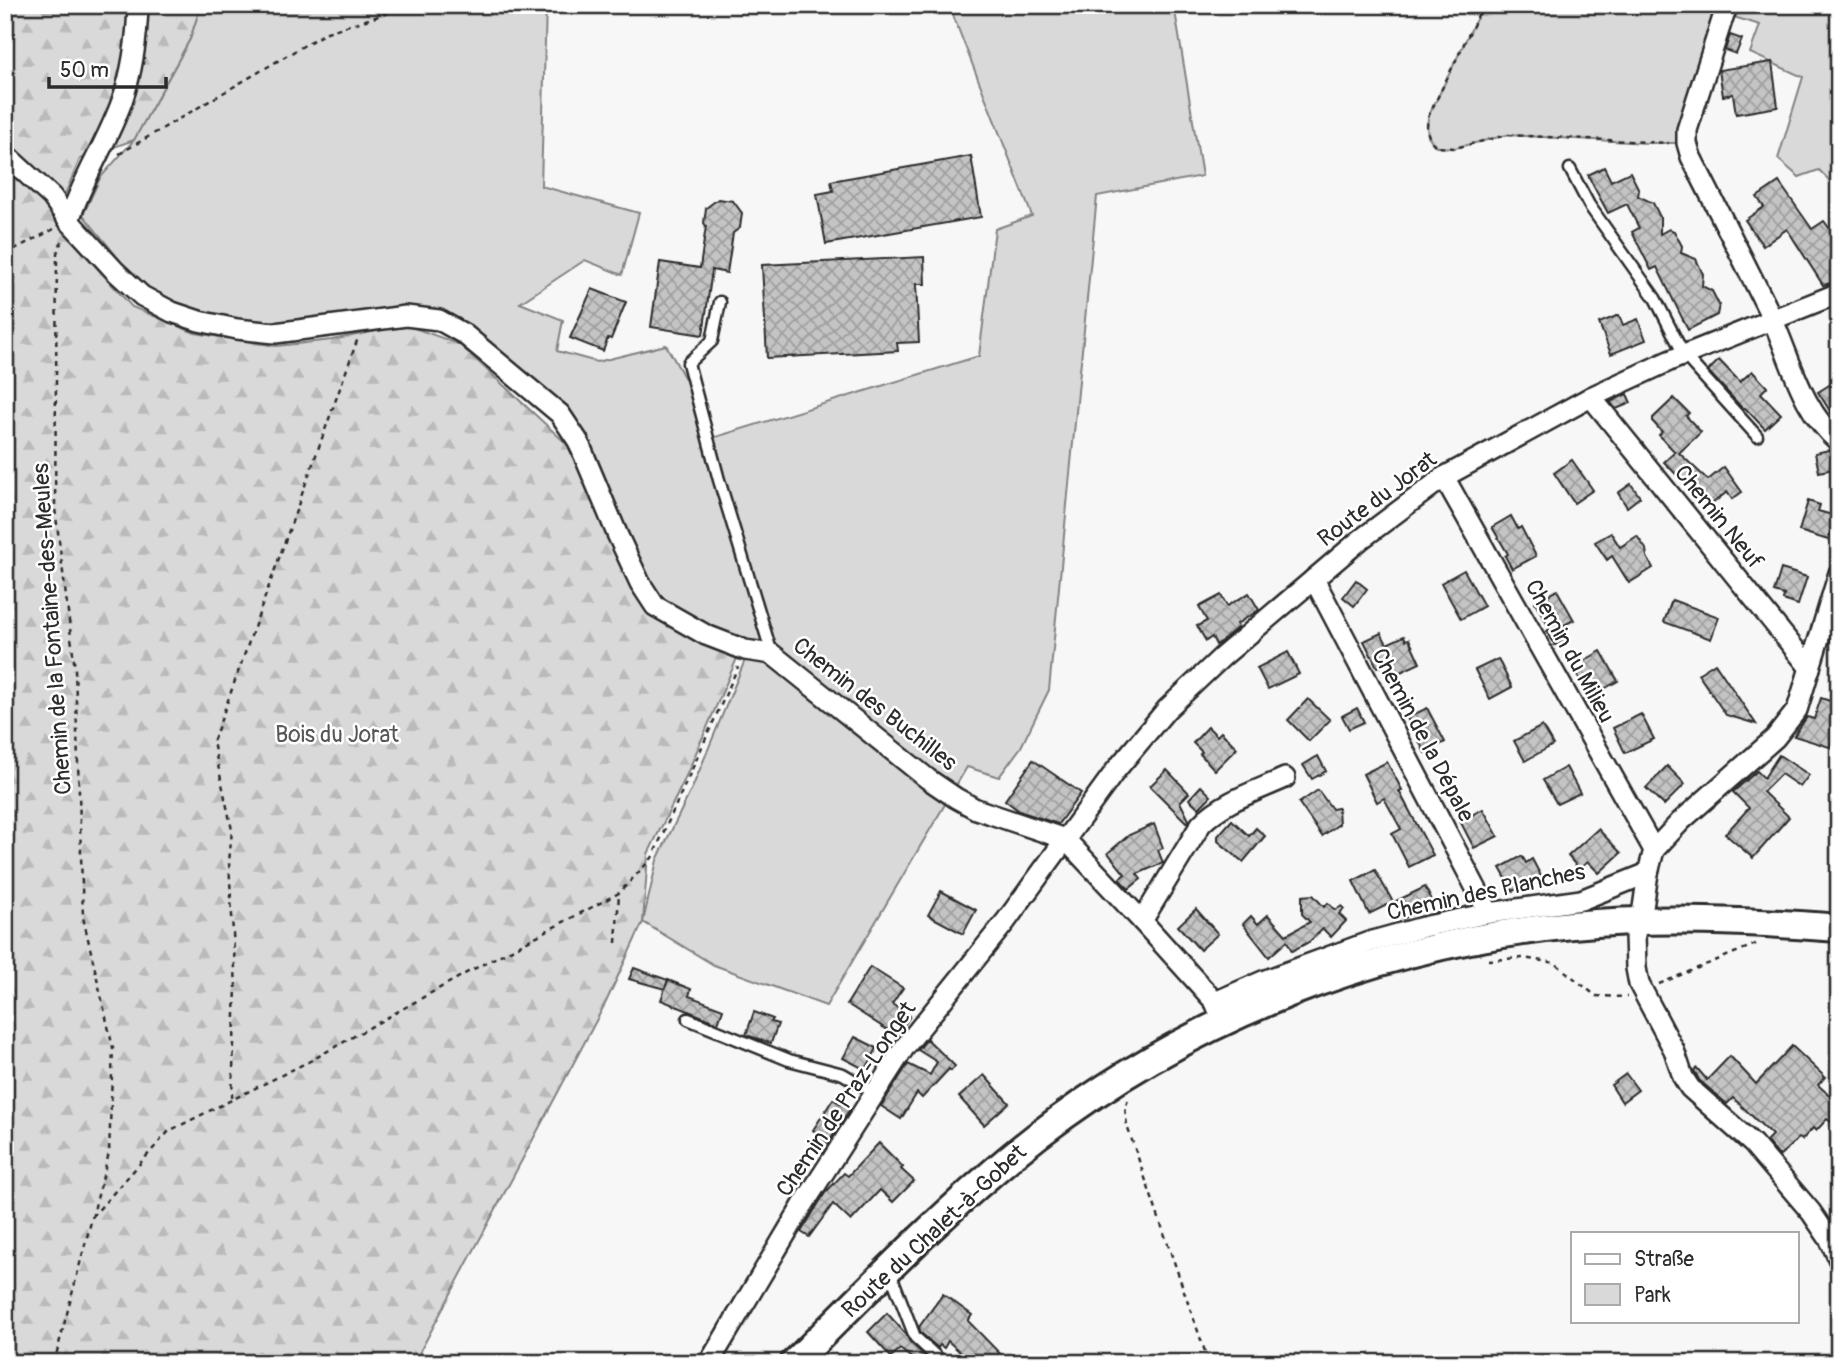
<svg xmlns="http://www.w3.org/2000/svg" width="1844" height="1368" viewBox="0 0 1844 1368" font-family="Pangolin,sans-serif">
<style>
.green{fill:#d9d9d9;stroke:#828282;stroke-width:2}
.forest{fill:url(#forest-firs);stroke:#828282;stroke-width:2}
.building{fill:url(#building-cross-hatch);stroke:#2b2b2b;stroke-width:2}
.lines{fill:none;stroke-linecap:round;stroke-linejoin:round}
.lane-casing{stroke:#2b2b2b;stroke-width:15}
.street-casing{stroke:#2b2b2b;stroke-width:24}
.secondary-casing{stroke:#2b2b2b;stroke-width:32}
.path{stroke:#2b2b2b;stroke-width:2.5;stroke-dasharray:5 5;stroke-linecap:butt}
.lane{stroke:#fff;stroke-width:10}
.street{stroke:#fff;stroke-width:19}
.secondary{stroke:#fff;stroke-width:26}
.labels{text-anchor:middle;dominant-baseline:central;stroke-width:5;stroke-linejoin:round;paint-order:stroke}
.street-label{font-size:23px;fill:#2b2b2b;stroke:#fff}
.park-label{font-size:23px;fill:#565656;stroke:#fff}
</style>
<defs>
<pattern id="forest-firs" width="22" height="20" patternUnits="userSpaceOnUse" patternTransform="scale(1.75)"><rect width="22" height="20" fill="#d9d9d9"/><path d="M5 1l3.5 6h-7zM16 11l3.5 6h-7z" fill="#bababa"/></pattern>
<pattern id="building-cross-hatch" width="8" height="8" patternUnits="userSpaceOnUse" patternTransform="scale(1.75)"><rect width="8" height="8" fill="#c4c4c4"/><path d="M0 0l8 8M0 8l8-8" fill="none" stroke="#9f9f9f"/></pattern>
</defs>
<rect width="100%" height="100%" fill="#f7f7f7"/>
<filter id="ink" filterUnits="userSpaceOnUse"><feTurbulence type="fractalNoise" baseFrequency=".0143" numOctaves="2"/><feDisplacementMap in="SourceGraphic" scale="14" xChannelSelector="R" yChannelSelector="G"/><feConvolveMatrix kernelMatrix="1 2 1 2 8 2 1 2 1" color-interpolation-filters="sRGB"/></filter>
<g filter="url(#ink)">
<g class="green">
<path d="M201 5H546L541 186 639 213 622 275 585 260 520 303 563 320 557 351 597 362 666 345 689 386 706 440 979 356 995 229 1032 216 949 5H1174L1202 176 1097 196 1049 690 1021 747 999 777 967 767 826 1006 714 965 643 922 657 860 693 786 750 648 677 610 663 599 649 577 628 532 588 436 568 407 470 325 442 310 406 306 328 318 276 322 239 319 202 311 176 302 148 287 123 264 83 215 100 178 134 140 190 39Z"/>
<path d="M1483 5H1839V190L1819 170 1799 177 1778 159 1803 77 1750 53 1760 25 1724 14 1687 143H1647L1507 135 1455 148 1437 147C1427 139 1425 128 1429 115Z"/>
</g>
<path class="forest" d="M5 5H201L190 39 134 140 80 159 54 220 132 307 195 333 276 346 332 340 406 325 459 344 569 446 609 537 651 613 738 656 683 783 648 854 643 922 606 1002 414 1363H5Z"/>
<g class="building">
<path d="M1730 35 1742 39 1736 54 1725 50Z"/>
<path d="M1772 62 1778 107 1736 114 1733 94 1723 96 1719 70Z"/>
<path d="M971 156 981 217 826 244 817 194 833 191 831 181Z"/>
<path d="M1604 167 1611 181 1630 172 1639 190 1638 196 1653 203 1660 217V234L1669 229 1674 231 1682 246 1681 253 1696 259 1703 274 1702 286 1712 291 1719 305 1717 315 1688 330 1657 267 1651 270 1632 232 1639 228 1627 204 1608 213 1594 187 1588 175Z"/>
<path d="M1779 182 1812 229 1824 221 1839 241V281L1823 285 1787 229 1763 246 1745 220 1764 207 1757 197Z"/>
<path d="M718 199 733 201 742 213 740 228 733 233 727 273 712 270 703 335 651 327 660 262 700 268 706 226 704 223 706 208Z"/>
<path d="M924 257 925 284H916L919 342 897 343 898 351 767 358 762 265Z"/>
<path d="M592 289 626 302 611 339 608 338 603 351 570 338Z"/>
<path d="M1619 315 1623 325 1638 319 1646 340 1611 354 1599 323Z"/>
<path d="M1719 360 1740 382 1752 371 1767 387 1761 393 1781 414 1765 429 1745 408 1743 409 1708 371Z"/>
<path d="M1839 379V425L1818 392Z"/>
<path d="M1627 394 1631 403 1616 409 1610 402Z"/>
<path d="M1674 398 1689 413 1686 416 1701 432 1679 453 1708 480 1724 467 1742 492 1732 499 1727 492 1708 507 1664 462 1675 452 1659 435 1662 432 1653 422V418Z"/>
<path d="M1829 450 1835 453 1838 468 1819 472 1815 453Z"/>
<path d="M1572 460 1593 490 1574 503 1554 473Z"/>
<path d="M1631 484 1640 497 1627 507 1618 493Z"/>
<path d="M1808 501 1820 505 1818 511 1836 516 1828 540 1799 531Z"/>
<path d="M1511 516 1518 529 1521 527 1536 556 1512 569 1505 556 1508 554 1492 527Z"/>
<path d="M1611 533 1620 547 1637 536 1646 549 1647 557 1653 568 1629 583 1612 556 1607 560 1595 542Z"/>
<path d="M1781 569 1807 577 1798 605 1783 600 1784 595 1774 592Z"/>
<path d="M1464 570 1484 606 1461 619 1441 583Z"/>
<path d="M1356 580 1367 589 1354 606 1343 597Z"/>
<path d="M1557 590 1574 620 1562 626 1568 637 1555 645 1547 631 1550 629 1535 602Z"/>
<path d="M1249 593 1259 610 1237 624 1238 627 1218 644 1216 645 1212 637 1206 641 1197 626 1207 621 1199 607 1221 595 1227 606Z"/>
<path d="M1672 600 1719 617 1711 639 1664 622Z"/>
<path d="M1381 633 1387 644 1404 636 1406 640 1409 639 1420 663 1388 678 1381 665 1377 667 1364 641Z"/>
<path d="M1601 651 1618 681 1590 697 1573 667Z"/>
<path d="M1288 652 1299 674 1268 689 1257 668Z"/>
<path d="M1498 659 1512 687 1490 699 1475 670Z"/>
<path d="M1715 663 1756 724 1726 715 1698 674Z"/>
<path d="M1821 698 1839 704V750L1794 736 1807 717 1814 719Z"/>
<path d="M1308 699 1330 720 1309 741 1288 720Z"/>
<path d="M1357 708 1364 722 1349 729 1342 716Z"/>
<path d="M1427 708 1445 742 1425 753 1407 718Z"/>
<path d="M1641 714 1654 739 1625 753 1613 728Z"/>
<path d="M1542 726 1553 745 1525 761 1514 741Z"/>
<path d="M1208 727 1217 736 1221 732 1237 748 1215 770 1200 754 1202 752 1193 743Z"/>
<path d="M1779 755 1809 775 1800 787 1781 774 1763 792 1789 817 1753 858 1725 834 1749 808 1733 792 1757 771 1764 778Z"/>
<path d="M1318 756 1326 771 1312 779 1303 765Z"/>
<path d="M1033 760 1081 793 1058 824 1019 811 1005 800Z"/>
<path d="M1387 762 1402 790 1399 791 1433 855 1409 867 1392 834 1401 829 1384 798 1377 802 1363 774Z"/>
<path d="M1667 766 1685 784 1664 805 1646 788Z"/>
<path d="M1566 767 1580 793 1557 804 1543 780Z"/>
<path d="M1167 770 1189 793 1180 802 1189 820 1187 823 1150 786Z"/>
<path d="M1201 786 1211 796 1199 808 1189 799Z"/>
<path d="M1318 790 1332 809 1338 808 1339 824 1322 836 1299 803Z"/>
<path d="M1483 809 1498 836 1474 848 1460 821Z"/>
<path d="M1232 820 1249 836 1256 828 1265 836 1243 862 1218 841V836Z"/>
<path d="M1154 824 1163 848 1158 850 1163 863 1137 874 1141 879 1129 889 1119 879 1125 874 1108 853 1129 835Z"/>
<path d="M1598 829 1621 853 1599 873 1588 862 1579 869 1568 856Z"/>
<path d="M1522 856 1526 863 1532 859 1541 876 1513 891 1500 868Z"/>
<path d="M1375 870 1393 902 1369 914 1353 881Z"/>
<path d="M1425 887 1433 903 1403 919 1394 902Z"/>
<path d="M941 891 976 910 963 934 928 915Z"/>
<path d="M1313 895 1324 907 1328 903 1335 910 1342 906 1344 909 1339 914 1346 921 1331 937 1323 929 1309 942 1292 951 1287 941 1269 957 1243 924 1251 916 1258 924 1268 915 1286 935 1310 922 1302 914V896Z"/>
<path d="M1196 909 1218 934 1200 950 1178 926Z"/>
<path d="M870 967 903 988 892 1004 910 1016 897 1036 847 1004Z"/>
<path d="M634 968 668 980 665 989 629 979Z"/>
<path d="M668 980 691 989 689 996 723 1009 718 1023 661 1000Z"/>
<path d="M754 1012 773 1019 771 1022 778 1024 771 1043 746 1035Z"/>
<path d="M855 1037 877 1048 866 1070 843 1058Z"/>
<path d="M927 1039 955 1066 951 1071 949 1069 922 1098 917 1093 901 1119 881 1106 908 1064 930 1075 937 1062 918 1050Z"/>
<path d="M1792 1046 1825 1077 1818 1085 1839 1104V1114L1831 1122 1827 1119 1816 1131 1813 1128 1802 1140 1799 1138 1779 1156 1766 1141 1772 1135 1733 1098 1727 1104 1699 1080 1694 1070 1697 1068 1707 1080 1730 1056 1756 1084Z"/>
<path d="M1626 1074 1638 1090 1622 1102 1611 1085Z"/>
<path d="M984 1075 1009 1103 984 1125 959 1097Z"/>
<path d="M833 1099 850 1109 828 1143 813 1130Z"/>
<path d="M879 1143 903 1167 901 1169 914 1181 893 1202 880 1190 851 1221 833 1204 809 1237 801 1232 825 1193 844 1173 848 1176Z"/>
<path d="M943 1294 972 1315 968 1321 1009 1363H972L948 1341 944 1348 940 1345 938 1348 921 1333 919 1327Z"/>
<path d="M887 1313 905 1333 910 1342 929 1360 927 1363H918L900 1349 891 1357 868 1332Z"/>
</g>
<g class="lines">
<defs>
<g id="lane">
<path d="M1570 169 1589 205 1655 298 1684 355 1757 436"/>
<path d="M720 302 712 341 688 363 719 480 772 654"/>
<path d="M688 1019 789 1060 843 1074 875 1093"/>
<path d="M890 1272 915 1337 943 1363"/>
</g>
<g id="street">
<path d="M1729 5 1724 14 1687 130V143L1691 157C1718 210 1745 263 1771 316 1791 359 1801 410 1839 442"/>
<path d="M5 154 52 197 69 221 115 271 142 296 172 312 199 321 237 329 275 333 406 316 439 320 464 334 560 414 578 441 618 536 640 583 655 606 706 635 745 650 772 654 928 779 956 798 976 809 1065 839 1142 921 1215 1002 1223 1022"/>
<path d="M69 221C82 179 107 143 122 101 133 70 137 39 138 5"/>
<path d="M1591 397 1810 668"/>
<path d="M1444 477 1654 850"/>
<path d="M1314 579 1489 913"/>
<path d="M1648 873 1643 908 1635 934 1636 968 1639 984 1674 1050 1683 1077 1690 1088 1753 1144 1811 1212 1830 1240 1839 1260"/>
<path d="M1142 921 1201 824C1223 801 1257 791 1285 778"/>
<path d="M1215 1002 1263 981 1369 942 1423 927 1489 913 1581 900 1648 873 1654 850 1681 821 1775 738 1797 710 1839 573"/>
<path d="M709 1363 803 1205 904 1048 1006 921 1116 770 1167 709 1222 657 1360 540 1444 477 1591 397 1669 361 1839 293"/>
</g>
<path id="secondary" d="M794 1363C873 1285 950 1204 1037 1136 1191 1017 1379 944 1572 925 1660 917 1750 921 1839 928"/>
</defs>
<use href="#lane" class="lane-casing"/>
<use href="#street" class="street-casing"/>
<use href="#secondary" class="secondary-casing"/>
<g class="path">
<path d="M1483 5 1429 115C1425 128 1427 139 1437 147L1455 148 1507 135 1669 143"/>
<path d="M119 154 327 32 414 5"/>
<path d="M5 254 54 229"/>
<path d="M616 943 619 893"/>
<path d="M1488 960 1523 958 1555 963 1596 996 1627 997"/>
<path d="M1659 984 1756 944"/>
<path d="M232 1098 236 987 229 862 232 830 213 742 358 338"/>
<path d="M1128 1100 1125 1108 1127 1126 1209 1363"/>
<path d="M92 1217 169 1131 310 1061 470 971 619 893 652 858 738 667"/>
<path d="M54 1363 109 1153 113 1048 83 917 75 669 55 508 57 253 62 240"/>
</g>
<use href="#lane" class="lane"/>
<use href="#street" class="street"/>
<use href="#secondary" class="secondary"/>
</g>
</g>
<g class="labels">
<g class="street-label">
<text transform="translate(1377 499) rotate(-37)">Route du Jorat</text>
<text transform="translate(1719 517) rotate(51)">Chemin Neuf</text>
<text transform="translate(52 629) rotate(-94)">Chemin de la Fontaine-des-Meules</text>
<text transform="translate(1570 651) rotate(61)">Chemin du Milieu</text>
<text transform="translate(875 704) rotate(38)">Chemin des Buchilles</text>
<text transform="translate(1423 735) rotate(62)">Chemin de la Dépale</text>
<text transform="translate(1486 892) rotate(-12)">Chemin des Planches</text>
<text transform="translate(846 1099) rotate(-56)">Chemin de Praz-Longet</text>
<text transform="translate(934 1231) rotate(-43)">Route du Chalet-à-Gobet</text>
</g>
<g class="park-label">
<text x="337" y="734">Bois du Jorat</text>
</g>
</g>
<rect width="1844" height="1368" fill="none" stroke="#fff" stroke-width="28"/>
<rect x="14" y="14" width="1816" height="1340" fill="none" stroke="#2b2b2b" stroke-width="2.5" filter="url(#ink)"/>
<rect x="1571" y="1232" width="228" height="91" fill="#ffffff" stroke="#aaaaaa" stroke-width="2"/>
<rect x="1585" y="1254" width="35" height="10" fill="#ffffff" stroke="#aaaaaa" stroke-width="2"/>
<text x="1634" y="1266" font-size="21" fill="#2b2b2b">Straße</text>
<rect x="1585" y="1284" width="35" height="21" fill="#d9d9d9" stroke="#aaaaaa" stroke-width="2"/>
<text x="1634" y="1302" font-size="21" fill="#2b2b2b">Park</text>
<path d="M49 77v10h117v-10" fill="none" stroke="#2b2b2b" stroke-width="3.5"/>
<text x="60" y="77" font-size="21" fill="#2b2b2b" stroke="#ffffff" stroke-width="5" paint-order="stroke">50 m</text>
</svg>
